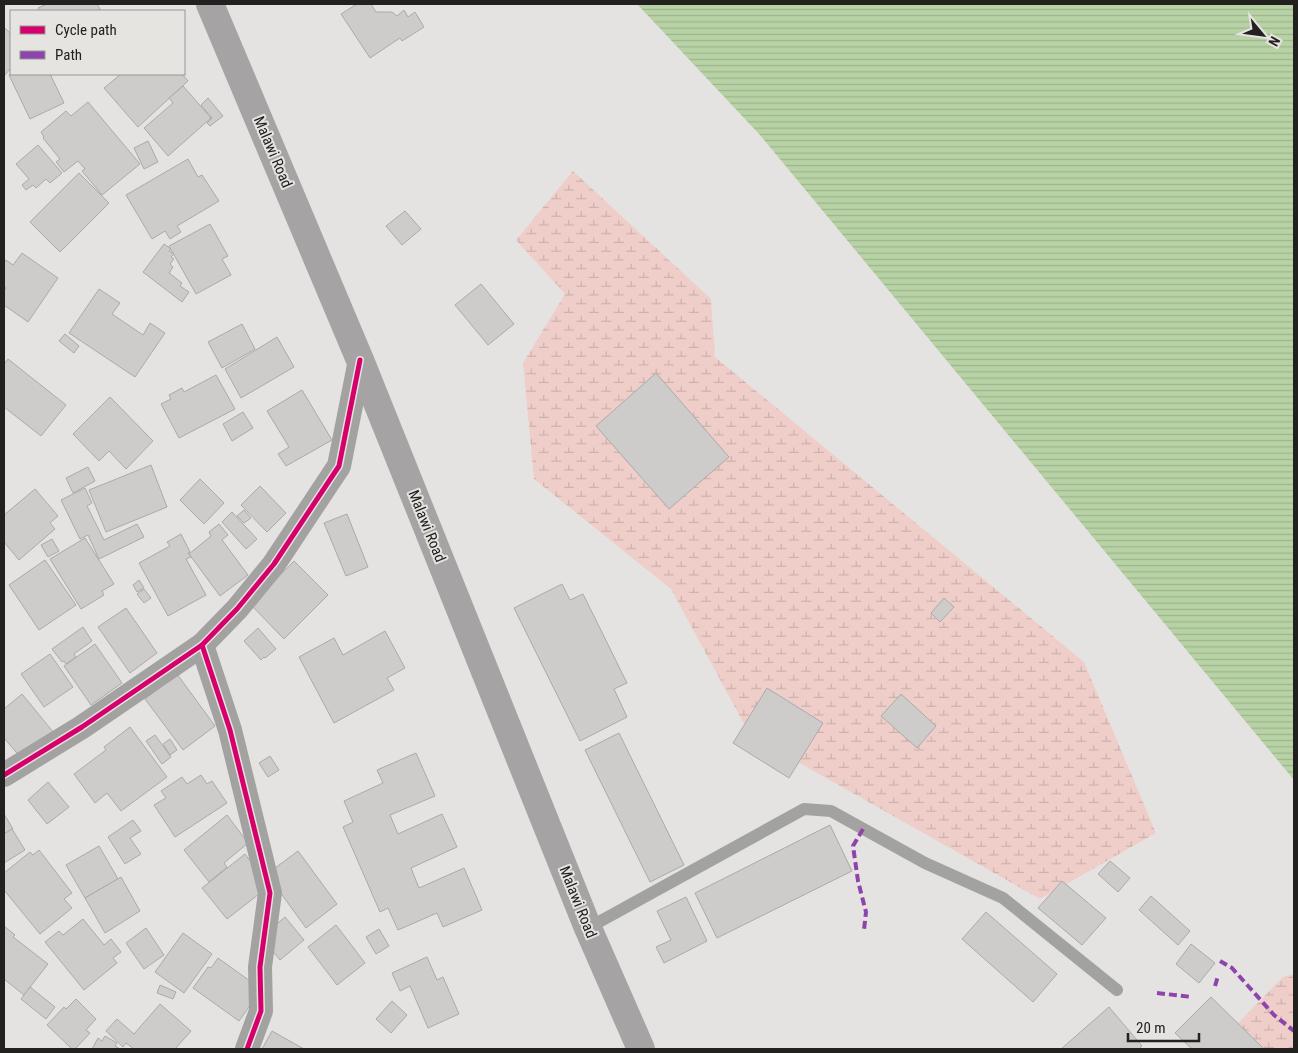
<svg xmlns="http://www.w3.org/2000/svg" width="1298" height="1053" viewBox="0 0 1298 1053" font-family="'Roboto Condensed',sans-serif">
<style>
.wetland{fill:url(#wetland-marsh)}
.water{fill:url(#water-rules)}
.building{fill:#cdccca;stroke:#abaaa8}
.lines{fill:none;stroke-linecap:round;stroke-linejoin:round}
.lane{stroke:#a2a2a0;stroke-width:12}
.street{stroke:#a2a2a0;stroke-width:24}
.primary{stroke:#a5a3a3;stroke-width:28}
.quiet{stroke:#8e44ad;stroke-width:4;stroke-dasharray:8 4;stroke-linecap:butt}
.cycleway-casing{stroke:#e6e4e0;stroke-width:8}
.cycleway{stroke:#d6006c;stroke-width:5}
.labels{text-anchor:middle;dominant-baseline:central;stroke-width:4;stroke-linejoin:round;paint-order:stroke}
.street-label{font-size:15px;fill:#222120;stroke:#e6e4e0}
</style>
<defs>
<pattern id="wetland-marsh" width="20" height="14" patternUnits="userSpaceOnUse" patternTransform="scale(1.25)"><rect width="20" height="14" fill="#efceca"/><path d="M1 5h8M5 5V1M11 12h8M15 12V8" fill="none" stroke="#cdb1ad"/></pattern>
<pattern id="water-rules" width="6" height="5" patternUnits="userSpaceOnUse" patternTransform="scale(1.25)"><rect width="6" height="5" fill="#b7d2a5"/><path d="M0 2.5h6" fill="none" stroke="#9db48e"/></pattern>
</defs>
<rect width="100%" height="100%" fill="#e5e3e1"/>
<g class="wetland">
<path d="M573 171 711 299 715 357 1084 662 1156 833 1040 899 750 735 671 589 534 479 523 363 565 294 516 240Z"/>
<path d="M1294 974V1049H1213L1283 977Z"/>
</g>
<path class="water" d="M637 4H1294V780L760 135Z"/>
<g class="building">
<path d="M47 4H97L101 11H40L38 8Z"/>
<path d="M357 4H371L376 12H392L397 16 404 10 408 17 415 12 424 27 402 41 400 38 370 58 341 14Z"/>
<path d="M4 27 11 34V68L4 76Z"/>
<path d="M11 74H50L64 103 30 119 9 75Z"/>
<path d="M121 74H182L188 81 138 127 104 88Z"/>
<path d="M183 86 211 118 168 156 144 128 173 103 169 98Z"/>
<path d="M208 98 223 116 210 126 207 123 212 118 201 105Z"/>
<path d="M88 102 140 164 102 195 82 171 85 169 78 161 64 172 56 162 60 159 43 138 44 137 41 132 66 111 71 116Z"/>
<path d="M148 141 158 162 144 169 134 148Z"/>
<path d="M38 145 62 173 50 183 46 179 36 188 33 185 26 190 22 185 29 179 16 164Z"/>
<path d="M188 159 198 177 202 175 219 201 177 226 181 232 170 239 165 231 152 239 126 195Z"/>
<path d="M79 173 109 203 60 252 30 222Z"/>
<path d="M405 211 421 229 402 245 386 226Z"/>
<path d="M210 224 228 256 222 259 231 275 196 294 169 246Z"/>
<path d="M164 244 171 249 169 251 174 254 171 257 174 259 170 264 173 267 169 273 182 283 180 286 189 292 182 302 143 272Z"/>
<path d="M22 253 58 278 28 322 4 305V291L6 288 4 286V263L6 260 13 265Z"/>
<path d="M481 284 514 324 488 345 455 305Z"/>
<path d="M99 289 120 303 112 314 143 335 150 323 165 333 135 377 69 333Z"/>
<path d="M242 324 255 349 222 368 208 342Z"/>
<path d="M65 334 79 346 74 353 59 341Z"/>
<path d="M277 337 294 367 241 398 225 369Z"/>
<path d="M8 359 66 405 41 436 4 407V364Z"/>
<path d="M656 373 729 457 669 509 596 426Z"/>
<path d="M216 375 235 409 179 438 161 404 171 399 169 395 182 388 184 392Z"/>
<path d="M302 390 332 440 286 466 278 454 289 447 267 411Z"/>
<path d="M110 397 153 441 126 469 109 451 99 461 73 434Z"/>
<path d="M243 412 253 428 232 441 223 424Z"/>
<path d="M151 465 167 507 106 532 89 490Z"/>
<path d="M88 467 95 481 73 493 66 478Z"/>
<path d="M200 479 224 503 204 524 180 500Z"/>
<path d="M260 486 286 513 267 532 241 505Z"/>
<path d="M85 488 92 503 87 506 104 540 137 524 144 537 99 559 88 535 80 539 61 500Z"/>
<path d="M35 489 58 516 50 523 55 529 19 560 4 542V515Z"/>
<path d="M244 510 251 518 244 523 237 516Z"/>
<path d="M232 512 257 539 246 549 222 522Z"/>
<path d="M347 514 368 567 346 576 324 523Z"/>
<path d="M219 524 228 535 222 540 248 575 220 596 189 554 211 536 209 532Z"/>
<path d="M181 534 190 552 188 553 191 557 186 559 206 595 168 616 139 563 170 546 167 542Z"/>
<path d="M85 538 114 584 102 591 104 595 81 609 50 559Z"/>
<path d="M52 539 59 551 48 557 41 545Z"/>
<path d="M45 560 76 605 39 630 9 585Z"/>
<path d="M294 561 328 595 284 639 251 605Z"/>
<path d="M139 580 144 588 137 592 133 585Z"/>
<path d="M562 584 570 600 583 594 627 683 614 689 627 717 580 741 514 608Z"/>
<path d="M144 589 151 598 144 603 137 594Z"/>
<path d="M944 598 954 607 940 622 931 613Z"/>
<path d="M126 608 157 653 130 673 98 627Z"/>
<path d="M83 627 92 641 74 654 76 657 66 664 64 661 62 662 52 649Z"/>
<path d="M258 628 276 649 265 658 264 657 261 660 244 641Z"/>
<path d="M385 631 405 668 387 678 394 690 334 723 299 657 334 638 343 655Z"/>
<path d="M95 644 122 683 91 705 64 666Z"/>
<path d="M50 654 73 687 44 707 21 674Z"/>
<path d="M177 674 215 726 183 750 145 699Z"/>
<path d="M767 688 823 723 789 778 733 743Z"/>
<path d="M22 694 54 733 22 759 4 738V709Z"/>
<path d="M901 694 936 726 917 748 881 716Z"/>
<path d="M130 727 167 777 121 811 107 793 95 803 74 774 106 750 104 747Z"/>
<path d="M619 733 684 865 650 882 585 750Z"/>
<path d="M155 735 171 757 162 764 146 741Z"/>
<path d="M170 739 177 750 170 755 163 744Z"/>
<path d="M416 753 435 796 390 815 398 834 442 814 457 847 411 868 419 888 464 868 482 910 443 927 437 913 398 930 388 908 380 912 343 827 353 822 344 801 383 783 377 770Z"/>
<path d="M270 756 279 770 268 777 259 763Z"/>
<path d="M201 775 207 784 212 781 227 803 175 837 154 805 166 798 161 791 182 777 187 784Z"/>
<path d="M48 782 69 807 47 824 28 800Z"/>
<path d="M4 814 13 829 4 834Z"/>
<path d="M227 815 248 843 224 863 227 867 209 882 184 850Z"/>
<path d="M133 820 141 831 130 838 141 854 125 864 108 837Z"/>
<path d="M830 825 852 871 717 938 695 893Z"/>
<path d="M12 829 25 850 4 863V834Z"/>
<path d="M99 846 118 879 85 898 66 865Z"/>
<path d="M39 850 72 893 64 899 72 908 40 934 4 890V873L30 852 33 855Z"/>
<path d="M298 851 337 904 306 928 267 874Z"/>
<path d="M245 854 261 875 268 887 227 919 202 888Z"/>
<path d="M1110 861 1130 878 1118 892 1098 874Z"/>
<path d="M121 877 140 911 105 933 85 898Z"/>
<path d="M1062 881 1106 918 1082 945 1038 908Z"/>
<path d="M1151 896 1190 931 1178 945 1139 910Z"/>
<path d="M686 897 707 941 664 963 656 947 671 940 657 911Z"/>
<path d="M986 912 1057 974 1033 1002 962 939Z"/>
<path d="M285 917 304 940 280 960 266 943 271 929Z"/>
<path d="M83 919 104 945 111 939 121 952 113 958 117 963 84 990 45 942 59 931 63 935Z"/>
<path d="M336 925 365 963 337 985 308 947Z"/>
<path d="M4 926 15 935 13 937 48 964 24 995 4 979Z"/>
<path d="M146 928 164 955 144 969 126 943Z"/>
<path d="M379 929 389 946 376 954 366 937Z"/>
<path d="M183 933 212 954 184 993 155 972Z"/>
<path d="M1191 944 1215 963 1199 983 1176 964Z"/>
<path d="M427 957 437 980 443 977 459 1014 428 1028 410 986 400 991 392 973Z"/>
<path d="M218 958 257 986 254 1000 239 1021 193 988 208 967 211 968Z"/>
<path d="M160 985 176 992 173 999 157 993Z"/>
<path d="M30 987 55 1007 46 1019 21 999Z"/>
<path d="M1211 997 1264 1049H1192L1175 1033Z"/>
<path d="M76 999 96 1019 86 1030 90 1033 75 1049H72L47 1025 64 1007 66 1009Z"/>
<path d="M392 1001 407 1015 391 1033 376 1019Z"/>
<path d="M160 1004 191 1031 175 1049H134L126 1043 123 1047 106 1031 117 1019 134 1034Z"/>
<path d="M1109 1007 1142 1046 1139 1049H1061Z"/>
<path d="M272 1031 304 1049H262Z"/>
<path d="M105 1036 117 1043 115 1046 120 1049H92L98 1038 102 1041Z"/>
</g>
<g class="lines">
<path class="lane" d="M588 928 804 809 831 811 925 863 1003 898 1117 990"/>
<g class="street">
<path d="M202 645 230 730 270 893 260 967 261 1011 247 1049"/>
<path d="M4 775 82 727 202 645 237 609 274 564 339 466 360 360"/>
</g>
<path class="primary" d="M210 4 360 360 588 928 641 1049"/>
<g class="quiet">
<path d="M863 829 853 846 858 881 866 912 864 930"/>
<path d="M1220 961 1232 968 1274 1015 1294 1031"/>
<path d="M1215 986 1218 976"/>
<path d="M1157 993 1192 997"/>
</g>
<defs>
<g id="cycleway">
<path d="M202 645 230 730 270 893 260 967 261 1011 247 1049"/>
<path d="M4 775 82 727 202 645 237 609 274 564 339 466 360 360"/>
</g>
</defs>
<use href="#cycleway" class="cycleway-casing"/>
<use href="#cycleway" class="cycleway"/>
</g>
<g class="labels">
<g class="street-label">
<text transform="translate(273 152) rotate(67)">Malawi Road</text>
<text transform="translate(427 526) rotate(68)">Malawi Road</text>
<text transform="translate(578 902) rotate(68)">Malawi Road</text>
</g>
</g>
<rect width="1298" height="1053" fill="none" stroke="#222120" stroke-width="10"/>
<rect x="10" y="10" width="175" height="65" fill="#e6e4e0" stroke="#989693"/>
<rect x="20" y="26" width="25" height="8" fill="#d6006c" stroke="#989693"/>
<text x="55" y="35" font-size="15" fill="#222120">Cycle path</text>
<rect x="20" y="51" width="25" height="8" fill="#8e44ad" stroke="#989693"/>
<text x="55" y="60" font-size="15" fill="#222120">Path</text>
<g transform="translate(1263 35) rotate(119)" stroke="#e6e4e0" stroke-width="4" paint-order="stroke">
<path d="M0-4L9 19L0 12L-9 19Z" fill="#222120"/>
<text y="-8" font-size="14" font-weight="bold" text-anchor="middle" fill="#222120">N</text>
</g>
<path d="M1128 1033v8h71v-8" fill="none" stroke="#222120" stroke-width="2.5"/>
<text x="1136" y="1033" font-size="15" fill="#222120" stroke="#e6e4e0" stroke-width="4" paint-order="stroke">20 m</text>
</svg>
